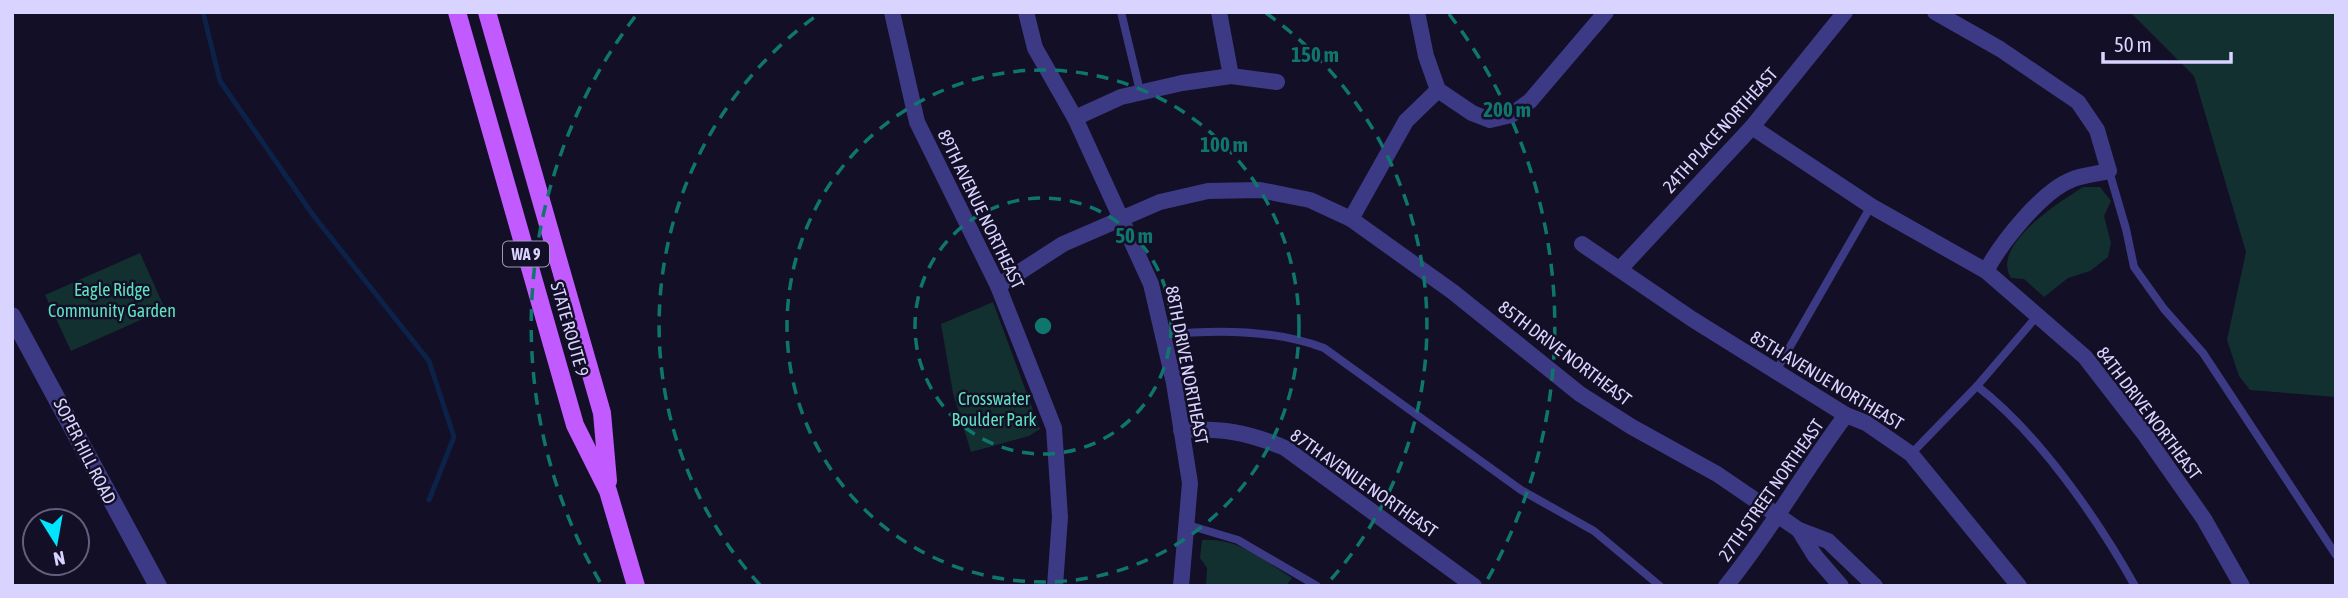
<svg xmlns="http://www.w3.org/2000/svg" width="2348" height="598" viewBox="0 0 2348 598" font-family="'Asap Condensed',sans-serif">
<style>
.green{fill:#12302f}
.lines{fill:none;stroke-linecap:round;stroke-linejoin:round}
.stream{stroke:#0c2248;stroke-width:5}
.service{stroke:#3d3a85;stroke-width:8}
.minor{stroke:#3d3a85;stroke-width:16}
.tertiary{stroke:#3d3a85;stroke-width:18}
.primary{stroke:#c25bff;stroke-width:18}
.ring{fill:none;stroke:#0f766e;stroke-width:3.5;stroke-dasharray:12 9}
.labels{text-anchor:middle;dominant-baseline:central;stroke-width:5;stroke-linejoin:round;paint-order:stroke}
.shield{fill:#130f26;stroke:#9e99be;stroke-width:2}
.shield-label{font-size:16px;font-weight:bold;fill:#d9d4ff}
.street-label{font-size:18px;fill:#d9d4ff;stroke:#130f26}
.park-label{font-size:18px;fill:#5fe0c0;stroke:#130f26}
.centre{fill:#0f766e;stroke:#130f26;stroke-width:3.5}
.ring-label{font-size:21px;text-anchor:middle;font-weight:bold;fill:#0f766e;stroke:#130f26;stroke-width:5;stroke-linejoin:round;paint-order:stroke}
</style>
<rect width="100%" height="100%" fill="#130f26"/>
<g class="green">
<path d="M2130 12H2336V397L2250 390 2239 376 2227 340 2246 252 2194 76Z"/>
<path d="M2083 187H2100L2111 201 2104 216 2111 243 2108 257 2090 271 2068 278 2044 297 2024 279 2011 278C1990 245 2060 202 2083 187Z"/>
<path d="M140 253 165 309 71 351 45 295Z"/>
<path d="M993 302 1040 429 1029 436 971 452 953 393 941 324Z"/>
<path d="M1202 540C1239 538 1262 559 1292 578L1286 586H1206L1207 568 1200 558Z"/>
</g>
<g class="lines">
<path class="stream" d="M203 12 220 81 313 215 429 361 454 437 429 500"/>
<g class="service">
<path d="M1121 12 1140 91"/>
<path d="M2109 171 2126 229 2134 267 2164 309 2203 353 2336 555"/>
<path d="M1163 335C1217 329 1273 329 1324 348L1521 490 1594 531 1660 586"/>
<path d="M1776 371 1871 206"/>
<path d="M1977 386C2038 433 2097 518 2135 586"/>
<path d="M1911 454 1977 386 2038 315"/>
<path d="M1188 525 1238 540 1317 586"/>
</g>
<g class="minor">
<path d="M892 12 917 122 998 286 1054 428 1060 517 1055 586"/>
<path d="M1026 12 1035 48 1075 118 1151 284 1174 383 1190 483 1181 586"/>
<path d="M1219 12 1231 76"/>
<path d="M1417 12 1426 56 1438 90 1472 113 1490 120 1511 115 1530 101 1606 12"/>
<path d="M1935 12 2000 49 2078 102 2097 130 2109 171C2097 174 2082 175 2071 180 2041 192 2001 243 1986 271"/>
<path d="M1075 118 1121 97 1182 83 1231 76 1277 82"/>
<path d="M1752 127 1871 206 1986 271 2085 357 2143 432 2204 519 2242 586"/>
<path d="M1351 219 1406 121 1438 90"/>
<path d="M1582 244 1692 319 1846 415 1866 423 1911 454 2019 586"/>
<path d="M1620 269 1752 127 1845 12"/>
<path d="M998 286 1063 244 1160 202 1208 191 1260 190 1310 200 1351 219 1453 292 1580 394 1632 427 1717 474 1799 530 1828 541 1875 586"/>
<path d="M1181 430C1222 428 1247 432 1285 448L1474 586"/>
<path d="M1799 530 1815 556 1841 586"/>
<path d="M1726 586C1770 532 1804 471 1846 415"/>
</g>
<path class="tertiary" d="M12 316 158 586"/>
<g class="primary">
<path d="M457 12 575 425 608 491 636 586"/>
<path d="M487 12 602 413 608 481"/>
</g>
</g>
<g class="ring">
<circle cx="1043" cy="326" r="128"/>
<circle cx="1043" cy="326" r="256"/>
<path d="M760 585A384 384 0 0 1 820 13M1266 13A384 384 0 0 1 1326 585"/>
<path d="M600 582A512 512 0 0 1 637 14M1449 14A512 512 0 0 1 1486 582"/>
</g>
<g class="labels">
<rect class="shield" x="503" y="241.5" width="46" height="25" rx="5"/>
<g class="shield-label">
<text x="526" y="254">WA 9</text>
</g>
<g class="street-label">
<text transform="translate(1720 130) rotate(-48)">24TH PLACE NORTHEAST</text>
<text transform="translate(981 209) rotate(64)">89TH AVENUE NORTHEAST</text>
<text transform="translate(570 329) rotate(74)">STATE ROUTE 9</text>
<text transform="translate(1565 353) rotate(37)">85TH DRIVE NORTHEAST</text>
<text transform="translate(1187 365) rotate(79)">88TH DRIVE NORTHEAST</text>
<text transform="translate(1827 380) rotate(31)">85TH AVENUE NORTHEAST</text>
<text transform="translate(2149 413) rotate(53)">84TH DRIVE NORTHEAST</text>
<text transform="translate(85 451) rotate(63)">SOPER HILL ROAD</text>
<text transform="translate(1364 483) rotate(35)">87TH AVENUE NORTHEAST</text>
<text transform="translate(1771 490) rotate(-55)">27TH STREET NORTHEAST</text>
</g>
<g class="park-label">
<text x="112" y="289">Eagle Ridge<tspan x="112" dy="21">Community Garden</tspan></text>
<text x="994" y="398">Crosswater<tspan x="994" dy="21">Boulder Park</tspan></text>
</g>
</g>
<circle cx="1043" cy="326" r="10" class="centre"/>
<g class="ring-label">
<text x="1315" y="62">150 m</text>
<text x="1507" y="117">200 m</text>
<text x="1224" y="152">100 m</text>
<text x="1134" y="243">50 m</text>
</g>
<rect width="2348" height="598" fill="none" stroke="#d9d4ff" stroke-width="28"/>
<g transform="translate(56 542) rotate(169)"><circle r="33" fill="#130f26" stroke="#625e7d" stroke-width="2"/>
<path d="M0-5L12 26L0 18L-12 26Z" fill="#00e5ff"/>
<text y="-10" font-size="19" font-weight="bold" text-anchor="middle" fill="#d9d4ff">N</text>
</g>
<path d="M2103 52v10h128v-10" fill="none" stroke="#d9d4ff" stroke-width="3.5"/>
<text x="2114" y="52" font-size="21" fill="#d9d4ff" stroke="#130f26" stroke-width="5" paint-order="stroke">50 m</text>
</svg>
